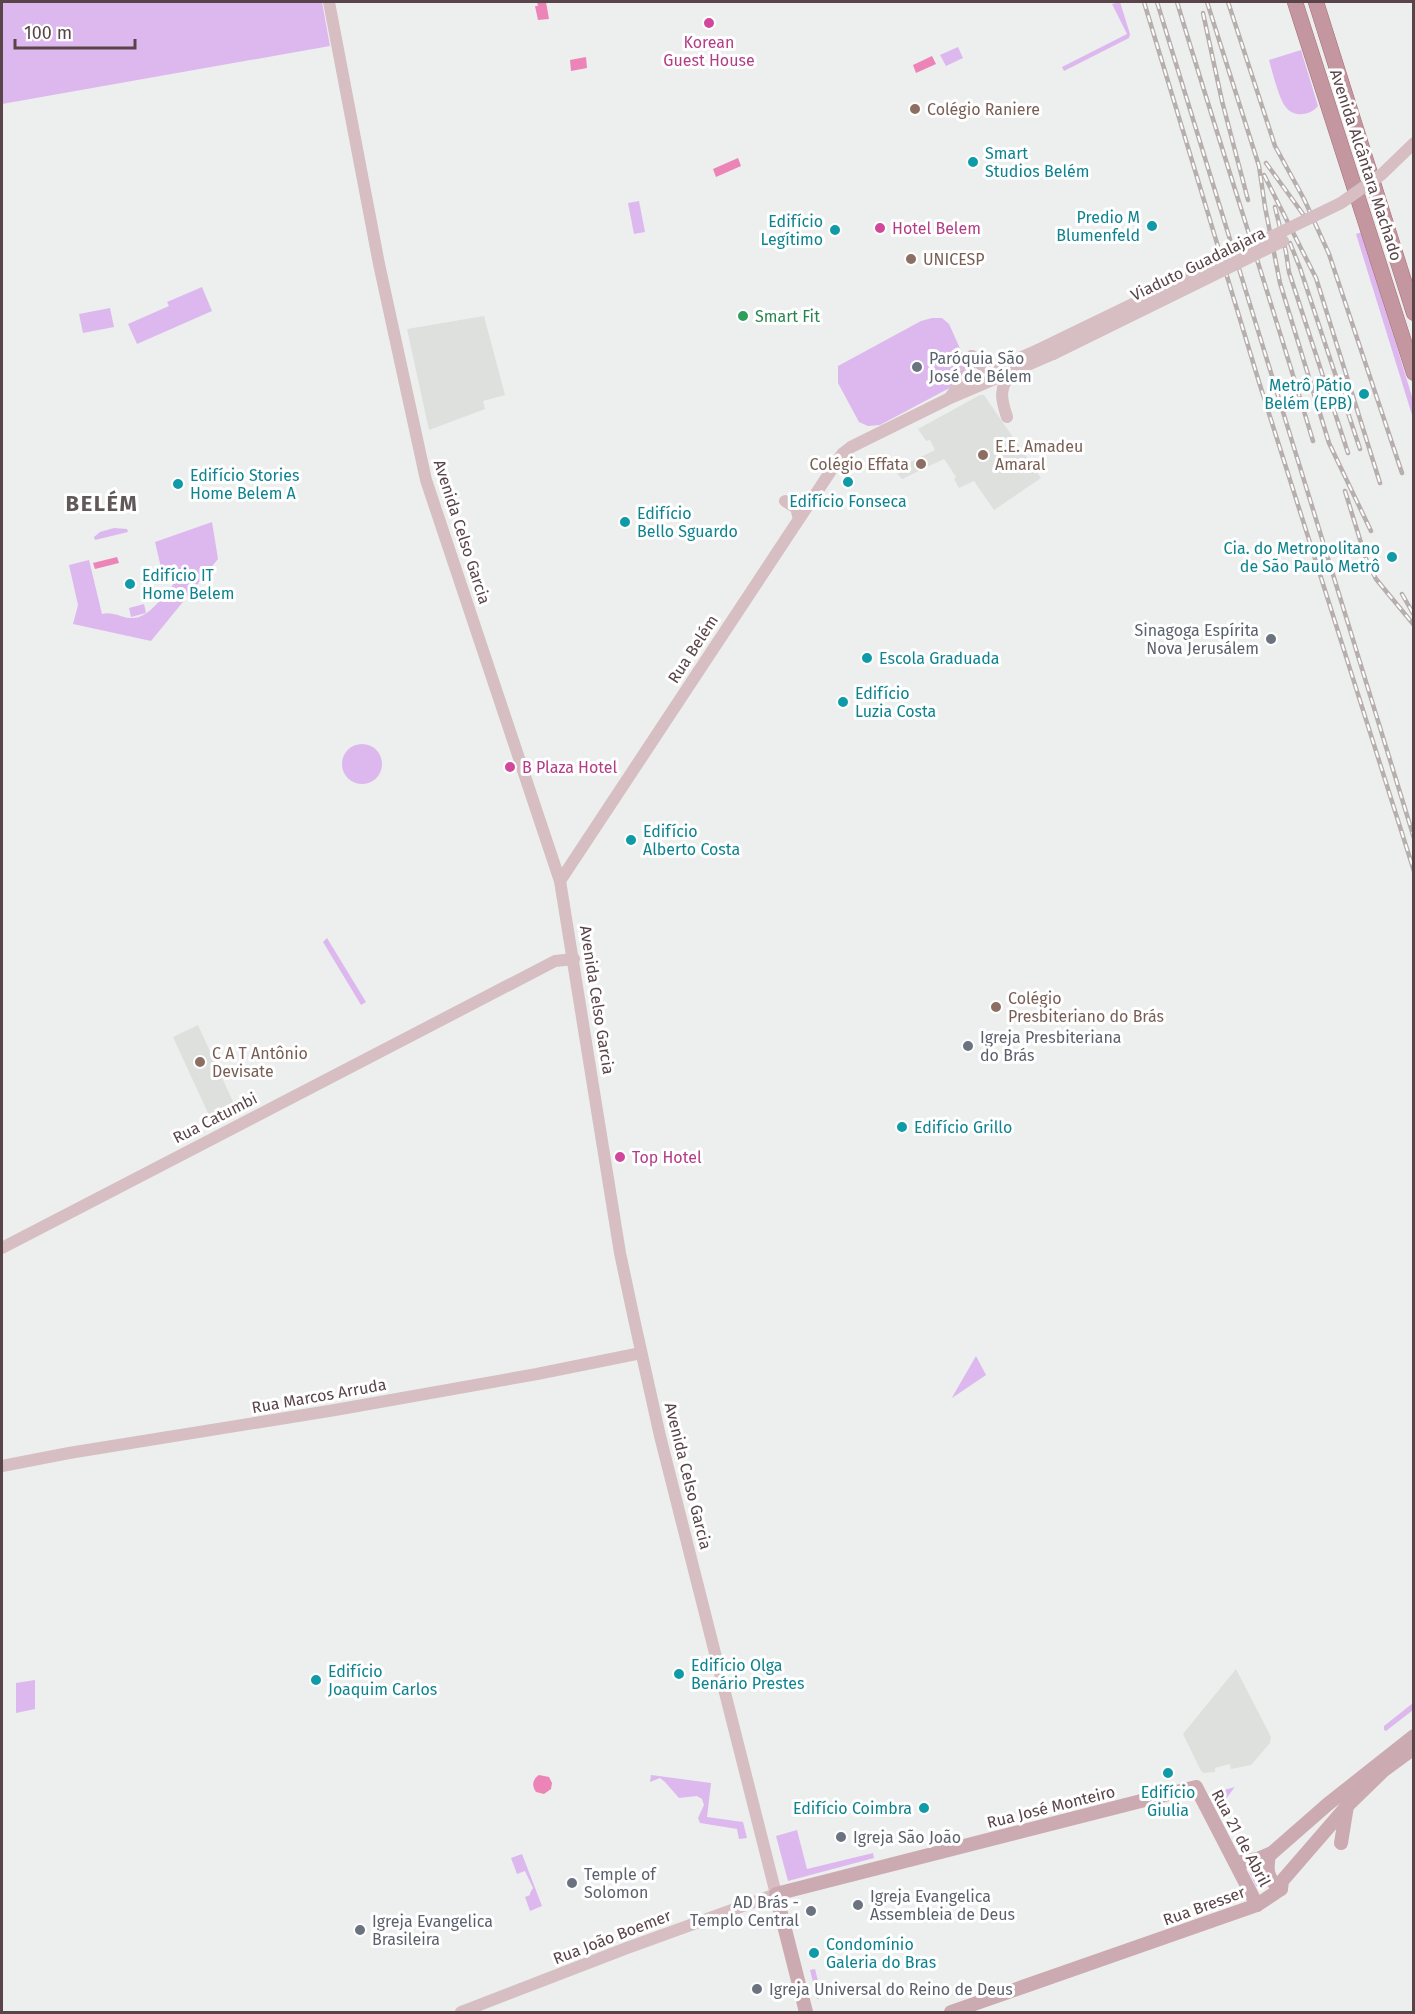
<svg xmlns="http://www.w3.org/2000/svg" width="1415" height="2014" viewBox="0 0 1415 2014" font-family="'Fira Sans',sans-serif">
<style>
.education{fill:#dee0de}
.green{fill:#ddb8ef}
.water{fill:#ed84b7}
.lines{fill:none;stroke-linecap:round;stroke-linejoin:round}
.trunk-casing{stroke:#a86d78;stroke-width:16}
.secondary{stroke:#d6bec2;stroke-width:12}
.primary{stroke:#ccaab1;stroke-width:14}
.trunk{stroke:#c4969f;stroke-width:15}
.rail-casing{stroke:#b7aeae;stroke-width:4.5}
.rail{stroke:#fff;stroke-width:2;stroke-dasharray:7;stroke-linecap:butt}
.secondary-bridge{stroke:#d6bec2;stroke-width:12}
.hotel-dot{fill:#d1479c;stroke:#fff;stroke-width:2}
.education-dot{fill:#8d6e63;stroke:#fff;stroke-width:2}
.culture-dot{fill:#0f9aa8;stroke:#fff;stroke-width:2}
.leisure-dot{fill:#2e9e5b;stroke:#fff;stroke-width:2}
.worship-dot{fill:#6b7280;stroke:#fff;stroke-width:2}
.labels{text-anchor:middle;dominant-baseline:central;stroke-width:6;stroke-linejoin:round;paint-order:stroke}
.hotel-label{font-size:16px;fill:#b23c85;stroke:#fff;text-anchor:start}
.education-label{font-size:16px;fill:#785e54;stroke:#fff;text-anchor:start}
.culture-label{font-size:16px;fill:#0d838f;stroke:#fff;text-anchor:start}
.street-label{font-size:16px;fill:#594449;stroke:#fff}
.leisure-label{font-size:16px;fill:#27864d;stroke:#fff;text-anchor:start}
.worship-label{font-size:16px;fill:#5b616d;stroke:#fff;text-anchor:start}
.district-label{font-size:22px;font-weight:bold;letter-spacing:1.5px;fill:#61585a;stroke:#fff}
</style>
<rect width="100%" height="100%" fill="#ecefed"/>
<g class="education">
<path d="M484 316 505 395 483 401 485 409 429 430 407 329Z"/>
<path d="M980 395H984L1041 478 994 510 974 481 959 488 954 479 956 477 944 459 902 479 894 470 935 450 930 440 926 441 918 429Z"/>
<path d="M198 1025 239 1115 214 1126 173 1037Z"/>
<path d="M1236 1669 1271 1737 1270 1743 1251 1765 1231 1769 1230 1764 1215 1768V1772L1204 1773 1201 1771 1183 1734Z"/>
</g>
<g class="green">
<path d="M2 2H322L330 46 2 104Z"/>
<path d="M1120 2 1130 34 1129 38 1064 71 1062 67 1127 34 1112 4Z"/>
<path d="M958 47 963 58 946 66 940 55Z"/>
<path d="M1301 50 1318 106C1310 116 1293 118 1285 106 1279 98 1272 71 1269 60Z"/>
<path d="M639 201 645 232 634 234 628 203Z"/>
<path d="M1362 232 1413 400V418L1356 234Z"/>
<path d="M202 287 212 311 137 344 128 324 169 306 167 302Z"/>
<path d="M110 308 114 327 83 333 79 314Z"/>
<path d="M932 318H942L949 324 962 353 965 363 957 384 880 425 868 426 859 422 838 383V366L921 321Z"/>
<path d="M212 522 218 559 151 641 73 624 78 605 69 565 89 560 102 614C112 611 120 617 130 618 148 620 162 597 173 585L170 574 163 576 155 542Z"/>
<path d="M114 528 127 529 128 532 95 540 94 537 100 532Z"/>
<path d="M144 604 146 613 131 617 129 608Z"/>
<circle cx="362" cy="764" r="20"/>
<path d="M327 938 366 1002 361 1005 323 942Z"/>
<path d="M976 1356 986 1375 952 1398 954 1394Z"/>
<path d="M35 1680V1709L16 1713V1683Z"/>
<path d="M1413 1703V1710L1386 1731 1384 1730V1726Z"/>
<path d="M651 1775 711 1783 707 1817 743 1822 747 1838 739 1839 737 1829 700 1823 698 1818 704 1805 702 1799 697 1796 679 1798 665 1782 660 1778 650 1782Z"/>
<path d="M1235 1787 1234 1788 1217 1811 1210 1794Z"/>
<path d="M797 1830 807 1869 873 1853 874 1858 788 1881 776 1836Z"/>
<path d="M522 1854 542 1906 530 1911 525 1897 530 1895V1893L533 1888 525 1871 517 1874 511 1858Z"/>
<path d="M1258 1869V1875L1265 1885 1260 1887 1256 1886 1249 1872 1250 1870Z"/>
<path d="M815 1969 822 1997 817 1999 810 1970Z"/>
</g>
<g class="water">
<path d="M537 2H546L549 19 538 20 535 6H538Z"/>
<path d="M932 56 936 64 916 73 913 65Z"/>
<path d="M586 57 587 68 571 71 570 60Z"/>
<path d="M738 158 741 166 716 177 713 169Z"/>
<path d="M117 557 119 563 95 569 93 563Z"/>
<path d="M539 1775 549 1777 552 1783 551 1789 544 1794 536 1792C531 1785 533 1779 539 1775Z"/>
</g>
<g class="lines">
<defs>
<g id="trunk">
<path d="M1295 2 1414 373"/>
<path d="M1316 2 1414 313"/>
</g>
</defs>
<use href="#trunk" class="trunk-casing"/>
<g class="secondary">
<path d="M329 2 379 264 426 480 560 881 620 1253 634 1319 660 1436 776 1894 627 1948 461 2012"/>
<path d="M972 356 984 367 994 369 1038 350"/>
<path d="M951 396 968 372 972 356"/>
<path d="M1007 417C1001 399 998 387 1013 372"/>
<path d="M785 501 796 508 799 519"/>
<path d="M560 881 842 454 851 447 948 399 1053 354"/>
<path d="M2 1248 555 961 574 959"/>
<path d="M2 1466 69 1453 335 1410 537 1374 641 1353"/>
</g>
<g class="primary">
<path d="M1341 1843 1347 1806"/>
<path d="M1269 1855C1266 1871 1267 1879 1281 1889"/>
<path d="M1236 1863 1258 1859 1272 1853 1328 1804 1414 1736"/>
<path d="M806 2012 776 1894 1196 1787 1257 1905"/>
<path d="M951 2012 1257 1905 1281 1889 1282 1881 1347 1806 1384 1770 1414 1748"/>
</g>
<use href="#trunk" class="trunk"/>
<defs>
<g id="rail">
<path d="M1144 2 1259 382 1414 871"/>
<path d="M1157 2 1414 838"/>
<path d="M1177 2C1221 148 1269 294 1313 441"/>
<path d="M1207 2 1259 166 1265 207 1280 283 1329 443 1371 531"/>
<path d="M1228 2 1275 146 1304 199 1329 254 1402 473"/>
<path d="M1203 13 1222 101 1248 200"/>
<path d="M1266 163 1308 221"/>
<path d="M1264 175 1316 278 1380 483"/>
<path d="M1275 207 1286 252 1289 272 1348 453"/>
<path d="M1290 243 1300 268 1360 449"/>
<path d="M1345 491 1366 559 1376 579 1414 625"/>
<path d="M1402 594 1414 615"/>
</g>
</defs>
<use href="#rail" class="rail-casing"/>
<use href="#rail" class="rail"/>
<g class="secondary-bridge">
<path d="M1038 350 1341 203 1382 174 1414 143"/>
<path d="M1053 354 1283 241"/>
</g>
</g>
<g class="hotel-dot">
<circle cx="709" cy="23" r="6"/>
<circle cx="880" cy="228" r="6"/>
<circle cx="510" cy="767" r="6"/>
<circle cx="620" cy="1157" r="6"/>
</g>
<g class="education-dot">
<circle cx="915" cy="109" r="6"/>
<circle cx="911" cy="259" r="6"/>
<circle cx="983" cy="455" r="6"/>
<circle cx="921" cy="464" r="6"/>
<circle cx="996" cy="1007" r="6"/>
<circle cx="200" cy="1062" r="6"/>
</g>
<g class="culture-dot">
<circle cx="973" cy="162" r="6"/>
<circle cx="1152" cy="226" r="6"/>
<circle cx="835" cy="230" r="6"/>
<circle cx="1364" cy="394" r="6"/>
<circle cx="848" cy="482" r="6"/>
<circle cx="178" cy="484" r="6"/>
<circle cx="625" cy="522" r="6"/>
<circle cx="1392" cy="557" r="6"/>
<circle cx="130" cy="584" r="6"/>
<circle cx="867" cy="658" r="6"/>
<circle cx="843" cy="702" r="6"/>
<circle cx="631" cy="840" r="6"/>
<circle cx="902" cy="1127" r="6"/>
<circle cx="679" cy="1674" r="6"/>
<circle cx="316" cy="1680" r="6"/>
<circle cx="1168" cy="1773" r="6"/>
<circle cx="924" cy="1808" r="6"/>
<circle cx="814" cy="1953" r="6"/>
</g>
<circle class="leisure-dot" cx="743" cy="316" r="6"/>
<g class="worship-dot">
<circle cx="917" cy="367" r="6"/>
<circle cx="1271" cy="639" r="6"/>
<circle cx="968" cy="1046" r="6"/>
<circle cx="841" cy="1837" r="6"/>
<circle cx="572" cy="1883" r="6"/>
<circle cx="858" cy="1905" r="6"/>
<circle cx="811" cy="1911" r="6"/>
<circle cx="360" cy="1930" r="6"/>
<circle cx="757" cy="1989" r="6"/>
</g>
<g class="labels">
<g class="hotel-label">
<text x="709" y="42" text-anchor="middle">Korean<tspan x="709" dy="18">Guest House</tspan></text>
<text x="892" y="228">Hotel Belem</text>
<text x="522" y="767">B Plaza Hotel</text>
<text x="632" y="1157">Top Hotel</text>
</g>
<g class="education-label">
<text x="927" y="109">Colégio Raniere</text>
<text x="923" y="259">UNICESP</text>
<text x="995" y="446">E.E. Amadeu<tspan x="995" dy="18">Amaral</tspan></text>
<text x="909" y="464" text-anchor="end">Colégio Effata</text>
<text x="1008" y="998">Colégio<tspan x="1008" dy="18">Presbiteriano do Brás</tspan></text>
<text x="212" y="1053">C A T Antônio<tspan x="212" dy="18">Devisate</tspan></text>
</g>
<g class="culture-label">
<text x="985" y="153">Smart<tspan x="985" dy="18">Studios Belém</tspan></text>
<text x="1140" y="217" text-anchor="end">Predio M<tspan x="1140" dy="18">Blumenfeld</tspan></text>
<text x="823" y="221" text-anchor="end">Edifício<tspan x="823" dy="18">Legítimo</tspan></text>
<text x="1352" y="385" text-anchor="end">Metrô Pátio<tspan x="1352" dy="18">Belém (EPB)</tspan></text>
<text x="190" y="475">Edifício Stories<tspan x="190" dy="18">Home Belem A</tspan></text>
<text x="848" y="501" text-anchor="middle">Edifício Fonseca</text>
<text x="637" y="513">Edifício<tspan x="637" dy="18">Bello Sguardo</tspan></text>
<text x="1380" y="548" text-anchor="end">Cia. do Metropolitano<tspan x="1380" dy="18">de São Paulo Metrô</tspan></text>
<text x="142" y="575">Edifício IT<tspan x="142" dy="18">Home Belem</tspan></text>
<text x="879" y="658">Escola Graduada</text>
<text x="855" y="693">Edifício<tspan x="855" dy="18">Luzia Costa</tspan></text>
<text x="643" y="831">Edifício<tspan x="643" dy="18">Alberto Costa</tspan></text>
<text x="914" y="1127">Edifício Grillo</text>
<text x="691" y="1665">Edifício Olga<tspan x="691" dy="18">Benário Prestes</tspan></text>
<text x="328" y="1671">Edifício<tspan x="328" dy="18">Joaquim Carlos</tspan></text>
<text x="1168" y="1792" text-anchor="middle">Edifício<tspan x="1168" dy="18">Giulia</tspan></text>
<text x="912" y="1808" text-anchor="end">Edifício Coimbra</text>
<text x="826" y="1944">Condomínio<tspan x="826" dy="18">Galeria do Bras</tspan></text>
</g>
<g class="street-label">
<text transform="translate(1366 165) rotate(72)">Avenida Alcântara Machado</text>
<text transform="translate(1198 264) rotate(-26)">Viaduto Guadalajara</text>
<text transform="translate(462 532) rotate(72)">Avenida Celso Garcia</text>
<text transform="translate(693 649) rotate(-57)">Rua Belém</text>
<text transform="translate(597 1000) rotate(81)">Avenida Celso Garcia</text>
<text transform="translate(215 1118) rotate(-27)">Rua Catumbi</text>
<text transform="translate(319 1396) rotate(-10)">Rua Marcos Arruda</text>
<text transform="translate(688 1476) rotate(76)">Avenida Celso Garcia</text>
<text transform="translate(1051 1807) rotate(-14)">Rua José Monteiro</text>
<text transform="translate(1241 1838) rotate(62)">Rua 21 de Abril</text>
<text transform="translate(1204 1906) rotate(-20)">Rua Bresser</text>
<text transform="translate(612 1937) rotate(-21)">Rua João Boemer</text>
</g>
<g class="leisure-label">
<text x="755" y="316">Smart Fit</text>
</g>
<g class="worship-label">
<text x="929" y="358">Paróquia São<tspan x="929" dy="18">José de Bélem</tspan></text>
<text x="1259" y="630" text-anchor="end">Sinagoga Espírita<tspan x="1259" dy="18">Nova Jerusálem</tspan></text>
<text x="980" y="1037">Igreja Presbiteriana<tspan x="980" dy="18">do Brás</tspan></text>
<text x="853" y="1837">Igreja São João</text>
<text x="584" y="1874">Temple of<tspan x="584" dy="18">Solomon</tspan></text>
<text x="870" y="1896">Igreja Evangelica<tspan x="870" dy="18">Assembleia de Deus</tspan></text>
<text x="799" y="1902" text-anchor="end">AD Brás -<tspan x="799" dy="18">Templo Central</tspan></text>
<text x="372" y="1921">Igreja Evangelica<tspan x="372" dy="18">Brasileira</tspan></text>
<text x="769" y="1989">Igreja Universal do Reino de Deus</text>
</g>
<g class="district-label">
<text x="102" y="503">BELÉM</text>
</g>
</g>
<rect width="1415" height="2014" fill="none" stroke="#594449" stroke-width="6"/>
<path d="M15 39v9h120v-9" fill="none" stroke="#594449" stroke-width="3"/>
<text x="24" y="39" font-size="18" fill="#594449" stroke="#ffffff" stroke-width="4.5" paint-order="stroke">100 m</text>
</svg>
